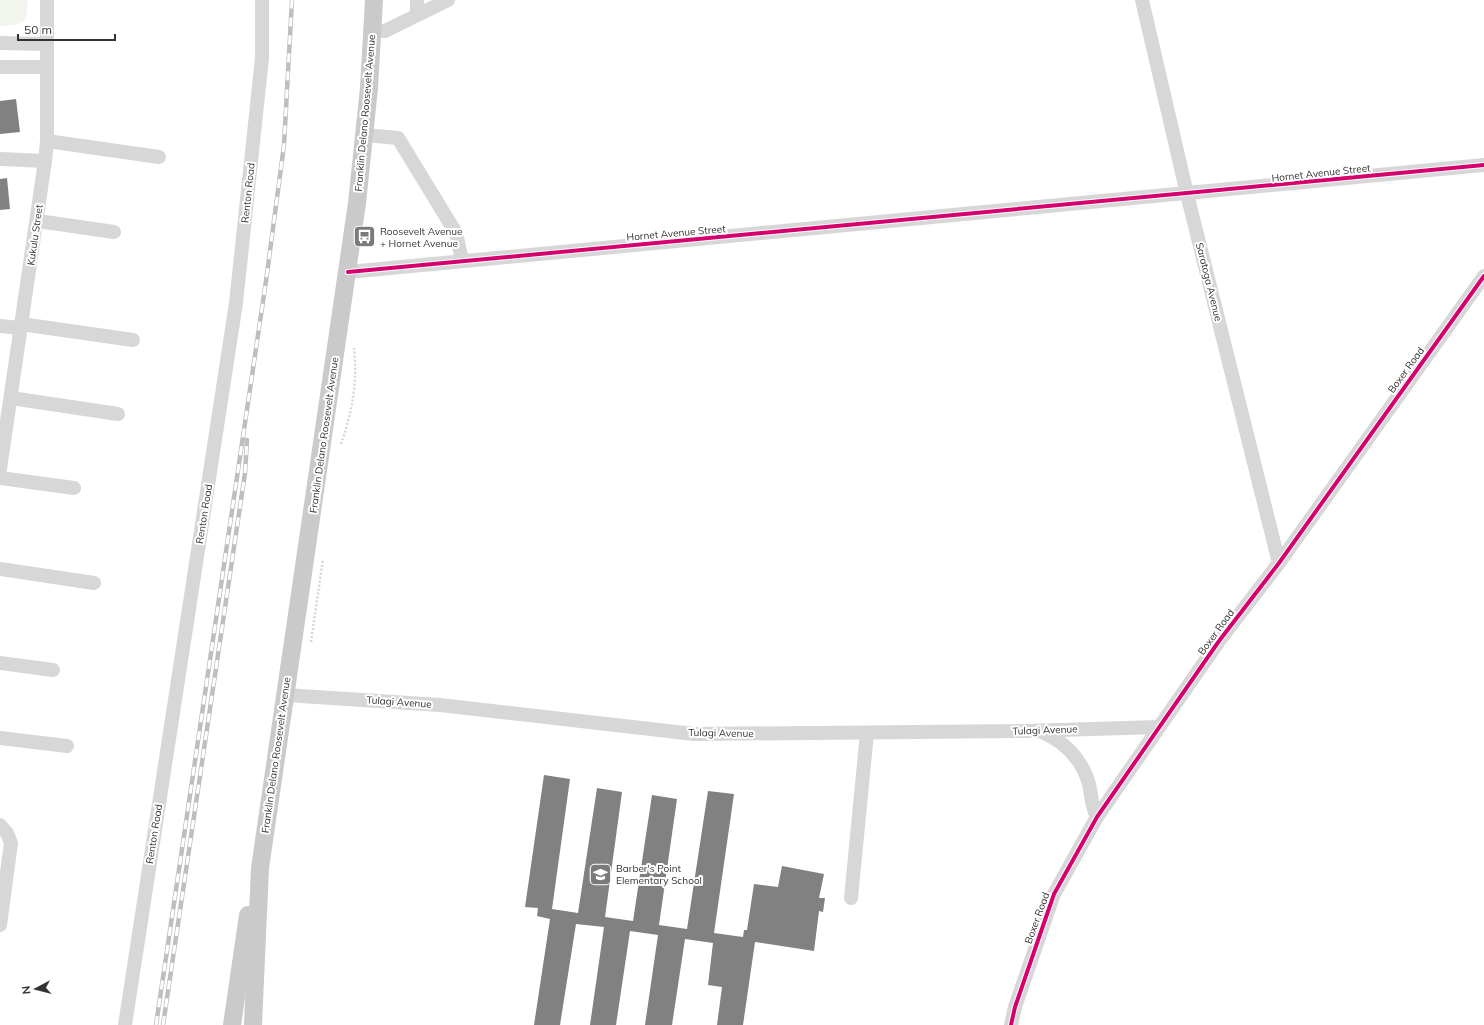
<svg xmlns="http://www.w3.org/2000/svg" width="1484" height="1025" viewBox="0 0 1484 1025" font-family="Mulish,sans-serif">
<style>
.green{fill:#f1f5ed}
.building{fill:#818181}
.lines{fill:none;stroke-linecap:round;stroke-linejoin:round}
.path{stroke:#d6d6d6;stroke-width:2.5;stroke-dasharray:2 2;stroke-linecap:butt}
.minor{stroke:#d7d7d7;stroke-width:14}
.major{stroke:#cacaca;stroke-width:18}
.rail-casing{stroke:#bebebe;stroke-width:4.5}
.rail{stroke:#fff;stroke-width:3;stroke-dasharray:9;stroke-linecap:butt}
.cycleway-casing{stroke:#fff;stroke-width:6}
.cycleway{stroke:#d6006c;stroke-width:4}
.labels{text-anchor:middle;dominant-baseline:central;stroke-width:4;stroke-linejoin:round;paint-order:stroke}
.street-label{font-size:10px;fill:#333;stroke:#fff}
.poi-label{font-size:10px;fill:#333;stroke:#fff;text-anchor:start}
</style>
<rect width="100%" height="100%" fill="#fff"/>
<path class="green" d="M0 0H27C29 23 22 26 0 26Z"/>
<g class="building">
<path d="M16 99 20 132 0 134V101Z"/>
<path d="M7 178 10 209 0 210V179Z"/>
<path d="M544 775 570 779 552 909 578 913 597 788 622 792 605 917 633 921 652 795 677 799 659 925 687 929 708 791 734 794 714 933 743 937 744 930H747L754 884 778 887 782 866 824 874 819 898H825L823 912 819 911 814 951 755 942 743 1025H717L722 987 708 985 713 943 685 939 672 1025H645L658 935 630 931 616 1025H590L604 927 576 924 560 1025H534L550 919 537 916 538 908 525 907Z"/>
</g>
<g class="lines">
<g class="path">
<path d="M341 444C352 413 358 381 354 348"/>
<path d="M311 642 323 559"/>
</g>
<g class="minor">
<path d="M1142 0 1187 194 1279 563"/>
<path d="M417 15V0"/>
<path d="M373 31H385L448 0"/>
<path d="M0 43 47 44"/>
<path d="M0 67H47"/>
<path d="M365 135 398 138 456 233 462 260"/>
<path d="M47 141 159 157"/>
<path d="M0 159 45 161"/>
<path d="M38 221 114 232"/>
<path d="M348 272 1484 165"/>
<path d="M21 324 133 340"/>
<path d="M0 326 20 328"/>
<path d="M11 398 118 414"/>
<path d="M0 469 45 161 47 141V0"/>
<path d="M0 478 74 488"/>
<path d="M0 569 94 583"/>
<path d="M0 663 53 670"/>
<path d="M285 695 440 705 694 734 1026 731 1159 727"/>
<path d="M1040 731C1064 741 1082 759 1089 784 1092 797 1091 805 1097 817"/>
<path d="M0 738 67 746"/>
<path d="M0 825 7 833 11 843 0 925"/>
<path d="M851 898 867 733"/>
<path d="M125 1025 236 303 262 58V0"/>
<path d="M1011 1025 1015 1007 1054 894 1097 817 1219 641 1279 563 1484 276"/>
</g>
<g class="major">
<path d="M232 1025 248 915"/>
<path d="M253 1025 260 868 357 203 369 88 374 0"/>
</g>
<defs>
<g id="rail">
<path d="M156 1025 266 281 284 145 292 0"/>
<path d="M163 1025 245 473 247 440"/>
</g>
</defs>
<use href="#rail" class="rail-casing"/>
<use href="#rail" class="rail"/>
<defs>
<g id="cycleway">
<path d="M348 272 1484 165"/>
<path d="M1011 1025 1015 1007 1054 894 1097 817 1219 641 1279 563 1484 276"/>
</g>
</defs>
<use href="#cycleway" class="cycleway-casing"/>
<use href="#cycleway" class="cycleway"/>
</g>
<defs>
<symbol id="bus-square" viewBox="-11 -11 22 22"><rect x="-9" y="-9" width="18" height="18" rx="4" fill="#7a7a7a" stroke="#fff"/><path d="M-5-6H5V4H4V6H2V4H-2V6H-4V4H-5ZM-3.5-4V0h7V-4ZM-3.5 1.2v1.5H-2V1.2ZM2 1.2v1.5H3.5V1.2Z" fill="#fff"/></symbol>
<symbol id="school-square" viewBox="-11 -11 22 22"><rect x="-9" y="-9" width="18" height="18" rx="4" fill="#7a7a7a" stroke="#fff"/><path d="M0-5L7-2L0 1L-7-2ZM-4 1L0 2.5L4 1V4Q0 6-4 4Z" fill="#fff"/></symbol>
</defs>
<g fill-rule="evenodd">
<use href="#bus-square" x="352" y="224" width="25" height="25"/>
<use href="#school-square" x="588" y="862" width="25" height="25"/>
</g>
<g class="labels">
<g class="street-label">
<text transform="translate(365 113) rotate(-85)">Franklin Delano Roosevelt Avenue</text>
<text transform="translate(1321 173) rotate(-6)">Hornet Avenue Street</text>
<text transform="translate(248 193) rotate(-84)">Renton Road</text>
<text transform="translate(676 233) rotate(-5)">Hornet Avenue Street</text>
<text transform="translate(35 235) rotate(-82)">Kukulu Street</text>
<text transform="translate(1209 282) rotate(76)">Saratoga Avenue</text>
<text transform="translate(1406 370) rotate(-54)">Boxer Road</text>
<text transform="translate(324 435) rotate(-82)">Franklin Delano Roosevelt Avenue</text>
<text transform="translate(204 514) rotate(-81)">Renton Road</text>
<text transform="translate(1216 632) rotate(-54)">Boxer Road</text>
<text transform="translate(399 702) rotate(4)">Tulagi Avenue</text>
<text transform="translate(1045 730) rotate(-2)">Tulagi Avenue</text>
<text transform="translate(721 733) rotate(1)">Tulagi Avenue</text>
<text transform="translate(276 755) rotate(-82)">Franklin Delano Roosevelt Avenue</text>
<text transform="translate(154 834) rotate(-81)">Renton Road</text>
<text transform="translate(1037 918) rotate(-70)">Boxer Road</text>
</g>
<g class="poi-label">
<text x="380" y="231">Roosevelt Avenue<tspan x="380" dy="12">+ Hornet Avenue</tspan></text>
<text x="616" y="868">Barber's Point<tspan x="616" dy="12">Elementary School</tspan></text>
</g>
</g>
<g transform="translate(36 989) rotate(263)" stroke="#ffffff" stroke-width="3" paint-order="stroke">
<path d="M0-3L7 15L0 10L-7 15Z" fill="#333333"/>
<text y="-6" font-size="11" font-weight="bold" text-anchor="middle" fill="#333333">N</text>
</g>
<path d="M18 34v6h97v-6" fill="none" stroke="#333333" stroke-width="2"/>
<text x="24" y="34" font-size="12" fill="#333333" stroke="#ffffff" stroke-width="3" paint-order="stroke">50 m</text>
</svg>
